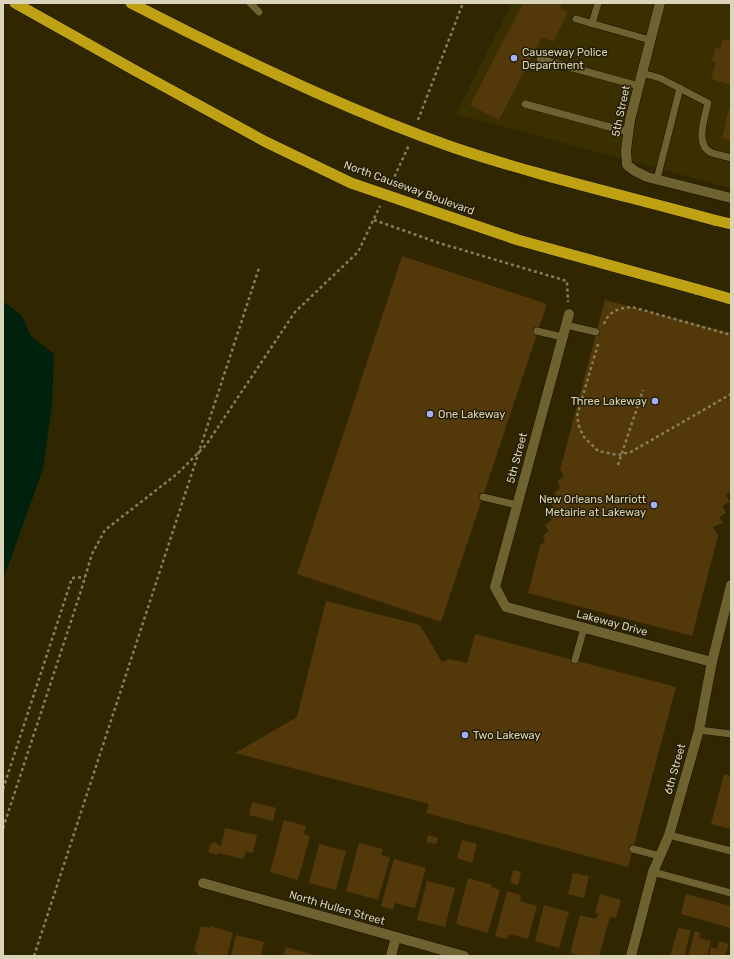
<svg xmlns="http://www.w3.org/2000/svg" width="734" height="959" viewBox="0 0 734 959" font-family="Rubik,sans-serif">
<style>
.built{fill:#392f00}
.water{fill:#00210e}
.building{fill:#533809}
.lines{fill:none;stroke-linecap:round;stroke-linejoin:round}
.service-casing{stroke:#161000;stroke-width:8}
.minor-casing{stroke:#161000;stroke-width:11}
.trunk-casing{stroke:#161000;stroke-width:12}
.path{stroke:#867f5e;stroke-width:2.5;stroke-dasharray:3 3;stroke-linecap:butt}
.service{stroke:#6e6231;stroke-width:7}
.minor{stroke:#6e6231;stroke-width:10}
.trunk{stroke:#bea214;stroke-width:11}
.trunk-bridge-casing{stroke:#161000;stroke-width:12;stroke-linecap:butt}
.trunk-bridge{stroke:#bea214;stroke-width:11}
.poi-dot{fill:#a4b2fc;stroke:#241e04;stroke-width:1.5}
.labels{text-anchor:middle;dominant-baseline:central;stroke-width:3;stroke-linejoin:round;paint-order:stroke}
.poi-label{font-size:11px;fill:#dad4ba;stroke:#241e04;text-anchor:start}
.street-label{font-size:11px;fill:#dad4ba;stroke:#241e04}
</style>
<rect width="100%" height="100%" fill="#302700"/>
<path class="built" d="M512 3H731V188L456 114Z"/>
<path class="water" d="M3 301 22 316 31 336 54 354 52 406 43 469 3 580Z"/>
<g class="building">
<path d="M523 3H563L560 8 568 12 553 42 542 37 499 120 470 105Z"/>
<path d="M723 39 731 41V85L711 79 716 63 712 61 716 47 720 48Z"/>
<path d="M730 104 731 105V141L722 138Z"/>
<path d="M402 256 547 304 441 622 297 574Z"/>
<path d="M605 300 731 333V492L726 495 730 502 722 506 726 513 719 517 723 523 713 527 718 536 692 636 528 593 540 546 545 542 543 536 549 531 545 525 552 520 548 514 554 509 551 503 557 499 554 493 560 488 557 481 564 476 560 470Z"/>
<path d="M326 601 420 625 442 662 449 659 467 663 475 634 676 687 628 867 426 813 429 804 235 753 297 717Z"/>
<path d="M724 774 731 776V829L711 824Z"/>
<path d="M252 802 276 808 273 821 249 815Z"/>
<path d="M284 820 306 826 304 834 310 836 298 880 270 872Z"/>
<path d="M225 828 257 835 253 853 246 852 243 859 219 853 216 855 208 852 211 844 215 842 221 847Z"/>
<path d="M428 835 438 838 436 844 426 842Z"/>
<path d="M462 840 477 844 472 863 457 858Z"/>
<path d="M359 843 383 849 381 855 390 857 378 900 346 891Z"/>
<path d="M319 844 346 851 336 890 309 883Z"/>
<path d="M394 859 426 868 415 908 395 903 393 910 381 906Z"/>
<path d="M513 870 521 872 518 885 510 883Z"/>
<path d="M573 873 589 876 584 898 568 894Z"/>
<path d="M468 878 492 885 491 887 500 890 488 933 456 924Z"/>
<path d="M427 881 455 888 445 927 417 920Z"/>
<path d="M507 891 521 895 520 901 537 906 528 939 509 934 507 939 495 936Z"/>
<path d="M600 894 621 900 616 918 610 917 599 956H582L570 953 580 915 596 919 598 914 595 913Z"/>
<path d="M686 894 731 906V928L681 914Z"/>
<path d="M544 905 569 912 559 948 535 941Z"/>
<path d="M201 926 210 928 211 926 233 933 227 956H196L197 952 194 951Z"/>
<path d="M678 928 691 930 684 956H670Z"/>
<path d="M695 931 700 933 699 938 711 941 707 956H688Z"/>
<path d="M236 935 264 942 261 956H231Z"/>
<path d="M719 941 729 944 725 956H709L711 947 717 949Z"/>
<path d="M286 947 318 956H283Z"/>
</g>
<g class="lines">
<defs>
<g id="service">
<path d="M250 3 259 12"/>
<path d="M576 19 650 40"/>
<path d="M592 24 598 3"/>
<path d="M540 59 639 86"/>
<path d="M642 73 660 78 708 103C705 117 694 146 712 153 718 155 725 156 731 158"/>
<path d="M525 104 628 132"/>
<path d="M657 179 680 88"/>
<path d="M566 325 596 332"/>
<path d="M537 331 562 337"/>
<path d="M483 497 517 505"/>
<path d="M575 660 584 628"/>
<path d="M699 730 731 734"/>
<path d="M669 835 731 851"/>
<path d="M633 849 660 856"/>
<path d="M653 872 731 893"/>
</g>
<g id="minor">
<path d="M660 3 630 120 626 150 627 165 635 171 647 177 731 198"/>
<path d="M569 314 495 587 506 607 712 662"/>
<path d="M203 883 464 956"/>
<path d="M391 956 396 937"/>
<path d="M631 956 653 872 669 835 699 730 712 662 731 585"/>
</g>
<g id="trunk">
<path d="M15 3 136 71"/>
<path d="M131 3 186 31"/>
<path d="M714 220 731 224"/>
<path d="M696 289 731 299"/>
</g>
</defs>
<use href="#service" class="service-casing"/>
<use href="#minor" class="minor-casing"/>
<use href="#trunk" class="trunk-casing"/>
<g class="path">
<path d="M418 120 463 3"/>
<path d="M392 182 409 145"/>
<path d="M374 220 439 243 567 281 568 302"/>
<path d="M604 324C609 311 619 308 632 307L731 335"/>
<path d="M598 344 577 416 579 426 583 436 598 451 618 455 631 452 731 394"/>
<path d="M618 465 643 390"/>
<path d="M3 789 72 578 85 577"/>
<path d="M3 828 80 594 92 554 105 530 177 474 206 445 295 312 358 252 380 206"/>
<path d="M34 956 259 268"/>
</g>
<use href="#service" class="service"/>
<use href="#minor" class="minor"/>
<use href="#trunk" class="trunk"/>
<defs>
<g id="trunk-bridge">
<path d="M186 31C273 74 361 115 452 147 538 176 627 196 714 220"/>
<path d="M136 71 266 142 351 183 518 240 696 289"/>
</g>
</defs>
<use href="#trunk-bridge" class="trunk-bridge-casing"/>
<use href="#trunk-bridge" class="trunk-bridge"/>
</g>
<g class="poi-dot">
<circle cx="514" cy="58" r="4"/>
<circle cx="655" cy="401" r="4"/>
<circle cx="430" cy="414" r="4"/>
<circle cx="654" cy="505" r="4"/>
<circle cx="465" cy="735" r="4"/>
</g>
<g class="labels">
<g class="poi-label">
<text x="522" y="52">Causeway Police<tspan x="522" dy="13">Department</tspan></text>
<text x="647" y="401" text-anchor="end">Three Lakeway</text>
<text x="438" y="414">One Lakeway</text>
<text x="646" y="499" text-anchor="end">New Orleans Marriott<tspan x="646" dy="13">Metairie at Lakeway</tspan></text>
<text x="473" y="735">Two Lakeway</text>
</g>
<g class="street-label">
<text transform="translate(621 111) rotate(-78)">5th Street</text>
<text transform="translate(409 188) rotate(20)">North Causeway Boulevard</text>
<text transform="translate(517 458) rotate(-75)">5th Street</text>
<text transform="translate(612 623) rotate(15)">Lakeway Drive</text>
<text transform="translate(675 769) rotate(-74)">6th Street</text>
<text transform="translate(337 908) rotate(16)">North Hullen Street</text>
</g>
</g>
<rect width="734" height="959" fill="none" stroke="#dad4ba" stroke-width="8"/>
</svg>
